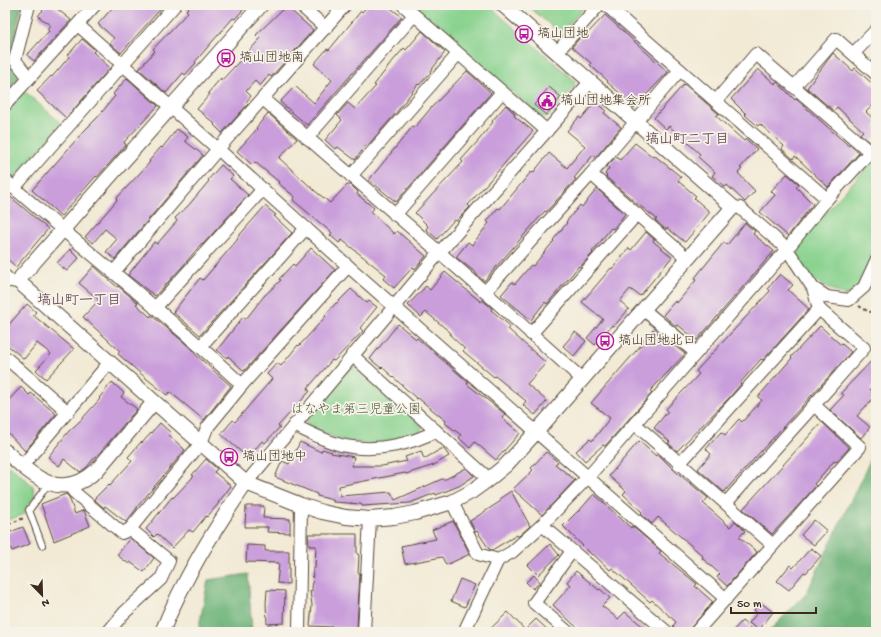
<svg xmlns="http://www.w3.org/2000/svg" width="881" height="637" viewBox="0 0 881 637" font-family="'Gochi Hand','Klee One',sans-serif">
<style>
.green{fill:#88d28e;stroke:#627e56}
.forest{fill:#6eb479;stroke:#546f4c}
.building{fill:#c99edb}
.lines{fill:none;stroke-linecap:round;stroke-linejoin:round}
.service-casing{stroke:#564739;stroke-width:8}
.minor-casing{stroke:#564739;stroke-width:14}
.tertiary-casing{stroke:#564739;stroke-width:16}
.path{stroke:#564739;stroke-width:2;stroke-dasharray:3 3;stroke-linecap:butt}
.service{stroke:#fff;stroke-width:6}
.minor{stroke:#fff;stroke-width:12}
.tertiary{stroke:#fff;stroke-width:14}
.labels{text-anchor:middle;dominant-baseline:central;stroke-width:3.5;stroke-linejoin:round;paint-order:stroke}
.poi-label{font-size:13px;fill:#3b2a1e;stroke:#f7f3e8;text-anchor:start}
.park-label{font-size:13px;fill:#4e543a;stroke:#f7f3e8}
.neighbourhood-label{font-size:14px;font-weight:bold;fill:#6d5360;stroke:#f7f3e8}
</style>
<rect width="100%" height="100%" fill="#f7f3e8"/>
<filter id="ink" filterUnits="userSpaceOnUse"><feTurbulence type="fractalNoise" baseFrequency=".025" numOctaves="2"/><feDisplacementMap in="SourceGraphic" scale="8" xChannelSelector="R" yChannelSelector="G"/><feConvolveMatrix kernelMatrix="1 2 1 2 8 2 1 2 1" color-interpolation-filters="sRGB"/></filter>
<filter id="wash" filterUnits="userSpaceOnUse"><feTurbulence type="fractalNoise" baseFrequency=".012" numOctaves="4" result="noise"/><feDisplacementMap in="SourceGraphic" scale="16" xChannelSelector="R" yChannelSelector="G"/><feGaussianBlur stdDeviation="0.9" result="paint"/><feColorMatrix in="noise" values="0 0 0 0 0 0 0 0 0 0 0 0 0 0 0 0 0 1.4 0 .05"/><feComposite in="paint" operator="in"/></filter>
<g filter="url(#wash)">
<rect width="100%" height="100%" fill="#f2ead5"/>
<g class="green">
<path d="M412 5H488L574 80 575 86 549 117H540Z"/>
<path d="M527 5H586L561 34Z"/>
<path d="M24 91 62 124 16 177 12 178 5 171V113Z"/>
<path d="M876 157V198L873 203V257L862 284 846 296C829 289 805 279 799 260 798 255 798 249 797 244Z"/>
<path d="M355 367 423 427 418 435 369 445 338 439 308 425 305 419 348 368Z"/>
<path d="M9 465 33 486 35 496 25 509V514L5 521V469Z"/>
</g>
<g class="forest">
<path d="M5 5H22L9 62 20 77 5 94Z"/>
<path d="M876 448V632H768L806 594Z"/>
<path d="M248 574 252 632H198L208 580Z"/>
</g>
<g id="blocks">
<g class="building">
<path d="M47 5H52L71 20 34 61 27 55 49 31 47 29 50 25 38 16Z"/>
<path d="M115 5H164L121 53 110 43 114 38 98 24Z"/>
<path d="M191 5H247L235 19 233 18 212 42 195 62 196 63 185 75 183 73 166 93 139 69 155 51 153 49 188 12 186 10Z"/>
<path d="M368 5H387L402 17 307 125 280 102 295 86 314 103 332 80 314 64 327 49 329 50 361 11 362 12Z"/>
<path d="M286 6 313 30 271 77 269 75 260 86 255 81 246 91 251 96 246 102 248 104 222 133 214 125 215 124 197 109 210 94 208 93 221 78 222 80 260 39 256 35Z"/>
<path d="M605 15 668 72 634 108 622 96H623L607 82 608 81 590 65 591 63 572 47 584 33 586 35Z"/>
<path d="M422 31 445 52 430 72H431L419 85 418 84 396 113 368 145 367 144 355 160 338 147 335 149 325 140 342 120 337 115 348 103 355 109 376 86 374 85 392 62 404 48 406 50Z"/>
<path d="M82 39 95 50 93 52 110 68 66 118 37 91 51 76 52 77 69 57 68 55Z"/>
<path d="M833 53 853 71 855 68 876 87V102L866 112 876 121V136L870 142 860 134 863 131 837 107 834 111 807 88Z"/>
<path d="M758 69 775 84 777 82 795 100 796 99 849 146 850 145 859 153 828 187 795 156 793 159 782 149 784 146 760 124 758 126 745 115 746 114 731 99Z"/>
<path d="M467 71 491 93 396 202 369 180 413 126 415 127 431 108Z"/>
<path d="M127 78 158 106 124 142 126 145 97 177 96 176 61 216 32 190 84 131 98 117 115 96 113 94Z"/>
<path d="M684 84 719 114 716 116 744 141 746 139 757 149 740 168 742 169 738 173 755 191 745 202 727 185 725 187 712 176 715 172 698 157 700 154 669 126 666 129 654 118Z"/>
<path d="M549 87 561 97 546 115 534 105Z"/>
<path d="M595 102 606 110 604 113 621 127 596 157 593 155 574 178 576 179 546 212 545 211 484 281 476 274V273L456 257 468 242 472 245 489 223 487 221 498 208 500 209 531 172 533 173 549 153 567 168 585 146 567 131 579 117 581 119Z"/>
<path d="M506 105 515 114 514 116 533 131 468 205 470 207 456 221 454 220 437 239 426 229 428 226 415 213 463 162 461 160 479 140 493 122 492 121Z"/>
<path d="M268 113 297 139 279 158 315 191 330 203 347 185H351L358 192 357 194 374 208 371 212 394 234 397 231 426 256 415 269 413 267 394 288 383 279 386 275 342 240 339 243 330 235 332 233 293 200 295 197 278 183 279 182 255 162 252 165 237 151 257 129 256 128Z"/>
<path d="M177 129 188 137 185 141 203 155 115 259 106 252 117 239 105 229 93 243 85 237 117 200 116 199 150 162 149 161 161 147 162 148Z"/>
<path d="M635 143 653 157 654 155 681 177 678 181 696 196 694 198 710 212 685 242 667 228 666 229 664 228 655 220 657 219 635 202 606 177 607 176 605 174 609 168 607 166 616 157 620 160Z"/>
<path d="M221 165 233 176 230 179 248 195 203 244 202 243 182 267 155 296 128 275 154 242 157 244 177 221 175 218 188 206 209 181 208 180Z"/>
<path d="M787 174 799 184 796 187 813 204 788 236 760 212 775 195 771 191Z"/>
<path d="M597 189 625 214 613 229 611 228 592 252 593 253 591 255 580 267 579 266 547 304 545 302 531 320 501 295 512 282 515 284 531 265 533 266 554 241 553 240 567 223 566 222 580 205 582 207Z"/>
<path d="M5 192 48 229 16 267 5 257Z"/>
<path d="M265 206 276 215 274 216 292 233 200 335 173 312 200 278 203 280 238 239 237 238Z"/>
<path d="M745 223 755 231 753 234 774 251 697 340 678 325 676 326 663 315 675 301 677 303 696 280 694 279 724 242 727 245Z"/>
<path d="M646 232 654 239 653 241 672 257 640 296 630 289 620 301 629 309 614 326 612 325 595 345 587 338 603 319 582 302 611 268 612 269 629 248 631 250Z"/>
<path d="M311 248 335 270 244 371 228 356 227 358 217 350 243 317 246 319 264 296 281 280 279 279 293 264 295 266Z"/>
<path d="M70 249 79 258 67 271 57 263Z"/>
<path d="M94 266 117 287 118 286 138 303 136 304 150 317 151 315 179 338 195 352 194 353 231 386 204 420 170 392 167 395 147 379 118 354 120 351 83 317 99 300 79 283Z"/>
<path d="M445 272 481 302 482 300 492 308 491 310 510 326 508 329 546 363 527 384 547 401 535 415 523 405 526 401 495 376 494 377 463 351 465 349 450 335 451 333 426 312 421 317 408 305 426 286 430 290Z"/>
<path d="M780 274 793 285 788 290 809 309 763 360 761 359 740 383 741 384 729 398 677 451 668 443 670 442 654 428 668 411 666 409 699 374 696 371 770 291 768 288Z"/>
<path d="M351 289 367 303 369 301 377 307 360 328 363 331 334 361 332 360 307 389 310 391 278 426 280 427 265 443 262 441 248 458 221 434 233 420 235 422 272 379 267 374 277 363 281 366 298 345 299 346 326 316 325 315 336 303H337Z"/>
<path d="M27 304 36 312 33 315 74 349 46 379 36 370 51 354 37 343 24 359 5 343V329Z"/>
<path d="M398 324 416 339 417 338 468 382 467 384 505 414 502 418 520 433 496 460 475 442 470 448 459 438 461 435 445 423 446 421 418 398 417 399 382 367 381 368 370 359Z"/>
<path d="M820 326 841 345 842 344 851 352 724 492 698 469 711 454 706 449 721 432 725 435 739 419 742 422 762 400 758 397 792 358 791 357Z"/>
<path d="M653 329 685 354 650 391 652 393 605 446 603 445 585 461 576 451 590 439 592 441 610 418 591 403 642 344 641 343Z"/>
<path d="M575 332 586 341 574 356 563 346Z"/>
<path d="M876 356V383L870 389 876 395 857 416 870 427 861 438 830 410 844 395 841 393Z"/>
<path d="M112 382 124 393 121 397 137 409 96 457H95L87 467 80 472 64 459 59 466 48 457 69 431 81 420 100 399 99 398Z"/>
<path d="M21 387 29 395 31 393 56 414 25 451 5 430V404Z"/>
<path d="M822 422 849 448 836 462 834 461 814 484 816 486 772 534 743 509Z"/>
<path d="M160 423 171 433 169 435 185 450 137 507V508L126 522 105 506 104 508 94 499 109 484 110 485 132 461 128 457 141 442 142 443Z"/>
<path d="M639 441 656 456 658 454 674 470 708 498 703 503 730 527 735 521 745 531 739 537 757 552 727 586 717 577 720 574 702 558 703 556 658 517 652 524 642 515 641 513 642 512 623 494 626 491 609 476Z"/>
<path d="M300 442 321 452 322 449 332 452 331 453 354 457 352 466H382L407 461 405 457 421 451 424 459 441 449H444L449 456 434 465 406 474 405 473 339 486 340 496 391 492 395 500 442 479H446L466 468 474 476 459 486 436 495 435 493 410 503 362 506 361 504 333 502V500L317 496V494L275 477 282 461 289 464Z"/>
<path d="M546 452 558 462 555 464 575 480 542 515 513 489 533 470 531 468Z"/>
<path d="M206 459 217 469 214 472 231 486 218 503H219L207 517 206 516 193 532 189 530 172 548 157 534 154 537 146 529 172 497 173 498 194 476 192 475Z"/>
<path d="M511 491 530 526 519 536H517V535L492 550 489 549 477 531 475 532 470 521 501 501 499 499Z"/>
<path d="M66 494 69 497 75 514 84 510 90 526 54 541 41 504Z"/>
<path d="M594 494 631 528 632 526 661 551 659 553 697 584 695 586 713 602 687 632H679L673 626 676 622 652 600 650 602 612 568 610 570 593 554 592 555 563 526 578 511H579Z"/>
<path d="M246 506H264L263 518 290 519V533L267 532 268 527H245Z"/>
<path d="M814 520 827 531 814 545 801 535Z"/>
<path d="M453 521 470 554 446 565 442 557 405 564 401 546 436 539 432 530Z"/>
<path d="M23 527 30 544 12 551 5 534Z"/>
<path d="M308 534H357V554L359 555 358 573H360L357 628 310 626 312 605 310 591H312L313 568H315L316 546H309Z"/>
<path d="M130 538 154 558 144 572 130 562 129 564 117 555Z"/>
<path d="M550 544 559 555 538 575 528 565Z"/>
<path d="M247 545 265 546V551H289V584L277 583 279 563 246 562Z"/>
<path d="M811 548 821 556 806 573 804 572 789 590 777 581 790 565 793 568Z"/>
<path d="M576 571 599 590 600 589 610 598 602 606 618 619 625 612 650 632H583L573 624 553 605 571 585 567 582Z"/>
<path d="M534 575 540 582 533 589 526 582Z"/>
<path d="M460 579 475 585 465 607 451 601Z"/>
<path d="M267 590 285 591 284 623 267 624 266 604Z"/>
<path d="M760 602 773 612 759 630 749 623 757 613 754 610Z"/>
<path d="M508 612 525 630 536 619 550 632H487Z"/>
<path d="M742 621 755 632H732Z"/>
</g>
</g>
</g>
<g filter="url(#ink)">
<use href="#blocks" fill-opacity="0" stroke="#564739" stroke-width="1"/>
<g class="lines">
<defs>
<path id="service" d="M42 545 29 510 49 483"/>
<g id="minor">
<path d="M300 5 326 28"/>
<path d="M403 5 547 131"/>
<path d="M606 5 827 199"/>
<path d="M78 25 218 149 348 266 726 599"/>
<path d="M557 52 599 5"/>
<path d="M854 53 876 30"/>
<path d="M29 78 15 60 29 5"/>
<path d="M794 87 836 39 876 74"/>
<path d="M263 99 485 292 582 379"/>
<path d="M5 105 95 5"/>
<path d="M307 138 414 15"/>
<path d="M591 174 688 259"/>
<path d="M351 176 458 54"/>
<path d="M5 180C83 249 166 313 242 385"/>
<path d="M14 188 175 5"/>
<path d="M395 215 502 92"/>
<path d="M113 273 218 149 345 5"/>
<path d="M5 276 10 281 19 282"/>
<path d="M813 288 827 297 849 300 864 287 876 261"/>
<path d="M485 292 591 174 680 70"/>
<path d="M155 308 263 189"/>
<path d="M644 310 696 353"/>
<path d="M531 334 637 214"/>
<path d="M201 346 306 228"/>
<path d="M352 355 489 479"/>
<path d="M5 357 68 412"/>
<path d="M635 424 773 545"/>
<path d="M294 425C311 434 333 445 352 447 380 451 411 444 436 431"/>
<path d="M679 464 819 309"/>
<path d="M22 466 109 363"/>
<path d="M246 483 439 253 590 82"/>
<path d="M69 485 74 492 122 533 130 529 201 443 207 428 242 385 348 266"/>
<path d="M452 502 478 554 498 560 512 552 542 525 588 477 787 249 827 199 870 152 756 54 716 101"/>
<path d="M726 503 814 405 864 348 819 309 813 288 787 249 740 208 733 207"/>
<path d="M542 525 667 632"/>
<path d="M108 632 124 613 161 579 169 561 130 529"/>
<path d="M299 632 301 505"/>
<path d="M364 632 370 519"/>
<path d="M464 632 498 560"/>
<path d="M568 632 534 603 572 551"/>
<path d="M696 632 860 447 814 405"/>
</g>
<g id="tertiary">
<path d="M261 5 21 277 19 282 246 483 301 505 322 512 346 517 370 519 394 517 415 513 452 502 471 492 489 479 506 465 537 431 733 207 503 5"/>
<path d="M5 451C34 477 61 503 97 470L154 402"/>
<path d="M162 632C183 579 214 530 246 483"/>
</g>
</defs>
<use href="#service" class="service-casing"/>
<use href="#minor" class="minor-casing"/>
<use href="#tertiary" class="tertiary-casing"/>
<g class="path">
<path d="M859 306 869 312 876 311"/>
<path d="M9 524 24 518"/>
</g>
<use href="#service" class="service"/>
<use href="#minor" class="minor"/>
<use href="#tertiary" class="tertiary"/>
</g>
</g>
<defs>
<symbol id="bus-ring" viewBox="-11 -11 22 22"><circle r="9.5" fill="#f7f3e8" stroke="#b5179e" stroke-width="1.5"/><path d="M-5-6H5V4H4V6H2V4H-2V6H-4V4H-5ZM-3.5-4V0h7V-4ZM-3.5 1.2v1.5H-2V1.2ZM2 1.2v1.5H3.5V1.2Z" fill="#b5179e"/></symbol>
<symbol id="civic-ring" viewBox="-11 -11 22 22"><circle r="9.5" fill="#f7f3e8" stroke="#b5179e" stroke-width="1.5"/><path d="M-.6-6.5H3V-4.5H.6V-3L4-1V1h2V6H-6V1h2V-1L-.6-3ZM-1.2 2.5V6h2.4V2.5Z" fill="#b5179e"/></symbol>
</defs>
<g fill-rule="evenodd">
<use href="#bus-ring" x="514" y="24" width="20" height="20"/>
<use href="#bus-ring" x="216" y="48" width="20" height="20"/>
<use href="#civic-ring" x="537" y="91" width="20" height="20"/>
<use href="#bus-ring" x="595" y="331" width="20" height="20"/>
<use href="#bus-ring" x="219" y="447" width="20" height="20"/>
</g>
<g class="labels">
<g class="poi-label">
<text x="537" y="34">塙山団地</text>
<text x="239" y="58">塙山団地南</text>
<text x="560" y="101">塙山団地集会所</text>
<text x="618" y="341">塙山団地北口</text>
<text x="242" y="457">塙山団地中</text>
</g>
<g class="park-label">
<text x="356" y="410">はなやま第三児童公園</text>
</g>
<g class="neighbourhood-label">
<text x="687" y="140">塙山町二丁目</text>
<text x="79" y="301">塙山町一丁目</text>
</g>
</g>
<rect width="881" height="637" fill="none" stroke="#f7f3e8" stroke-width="20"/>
<g transform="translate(42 595) rotate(157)" stroke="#f7f3e8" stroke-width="3" paint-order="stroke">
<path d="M0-3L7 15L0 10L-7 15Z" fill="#3b2a1e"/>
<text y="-6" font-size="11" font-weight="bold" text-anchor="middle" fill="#3b2a1e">N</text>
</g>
<path d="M731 607v6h85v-6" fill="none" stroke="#3b2a1e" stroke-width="2"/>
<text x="737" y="607" font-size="12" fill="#3b2a1e" stroke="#f7f3e8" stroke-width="3" paint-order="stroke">50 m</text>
</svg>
